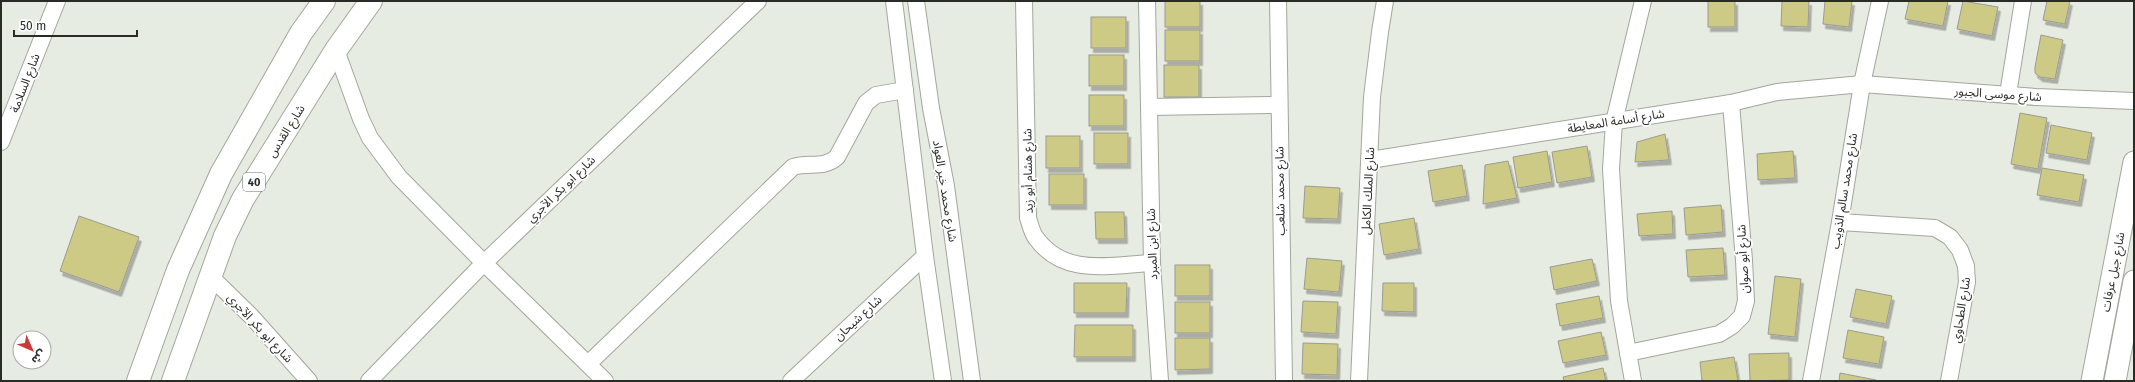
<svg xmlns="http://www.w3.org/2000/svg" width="2135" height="382" viewBox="0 0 2135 382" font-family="'Fira Sans','Noto Sans Arabic',sans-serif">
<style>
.building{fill:#ccca85;stroke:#9b9b91;filter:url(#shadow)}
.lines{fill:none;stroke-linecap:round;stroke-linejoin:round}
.minor-casing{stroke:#a2a79d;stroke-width:18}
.major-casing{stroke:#a2a79d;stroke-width:23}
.highway-casing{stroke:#a2a79d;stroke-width:24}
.minor{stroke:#fff;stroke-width:16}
.major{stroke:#fff;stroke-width:21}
.highway{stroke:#fff;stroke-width:22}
.labels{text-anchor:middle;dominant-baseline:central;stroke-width:3.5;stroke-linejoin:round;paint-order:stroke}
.shield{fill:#fff;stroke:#696b68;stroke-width:1}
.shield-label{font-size:11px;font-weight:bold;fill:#292b27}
.street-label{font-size:12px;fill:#292b27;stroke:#fff}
</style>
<defs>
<filter id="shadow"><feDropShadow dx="2.5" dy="4.5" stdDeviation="0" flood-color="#0004"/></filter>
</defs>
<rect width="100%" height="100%" fill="#e7ece2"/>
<g class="building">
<rect x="1165" y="1" width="35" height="26"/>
<rect x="1708" y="1" width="27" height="26"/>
<path d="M1782 1H1809L1808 27 1781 26Z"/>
<path d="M1825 1H1852L1849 27 1823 24Z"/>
<path d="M1909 1H1948L1943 26 1905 19Z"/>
<path d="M1963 1 1998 7 1992 36 1957 29Z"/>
<path d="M2047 1H2070L2065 24 2043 20Z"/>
<rect x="1091" y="17" width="35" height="31"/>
<rect x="1165" y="30" width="35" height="31"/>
<path d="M2041 35 2063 40 2055 79 2040 77 2035 73V67Z"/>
<rect x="1089" y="55" width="35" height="31"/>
<rect x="1164" y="65" width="35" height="32"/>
<rect x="1089" y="95" width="35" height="31"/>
<path d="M2020 113 2047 118 2038 169 2011 164Z"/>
<path d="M2051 125 2092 133 2087 160 2046 153Z"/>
<rect x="1094" y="133" width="34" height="31"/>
<path d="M1665 134 1669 160 1635 162 1637 142Z"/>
<rect x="1046" y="136" width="34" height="32"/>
<path d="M1587 146 1592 177 1557 183 1552 152Z"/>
<path d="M1547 151 1552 182 1518 188 1513 157Z"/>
<path d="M1793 151 1795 178 1758 180 1757 154Z"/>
<path d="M1508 161 1517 198 1483 204 1485 165Z"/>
<path d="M1462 165 1467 196 1433 202 1428 171Z"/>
<path d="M2042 168 2084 175 2079 202 2037 195Z"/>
<rect x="1049" y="174" width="35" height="31"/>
<path d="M1305 186 1340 188 1338 219 1303 218Z"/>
<path d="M1721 205 1723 232 1686 235 1684 208Z"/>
<path d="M1672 211 1673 234 1639 236 1637 214Z"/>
<path d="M1095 212H1124L1125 239H1096Z"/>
<path d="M79 216 139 237 119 292 60 271Z"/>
<path d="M1414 218 1419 249 1384 255 1379 224Z"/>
<path d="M1723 248 1725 275 1688 277 1686 250Z"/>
<path d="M1307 258 1342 261 1339 292 1304 289Z"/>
<path d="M1592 259 1597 281 1554 290 1550 267Z"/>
<rect x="1175" y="265" width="35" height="31"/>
<path d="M1775 276 1801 279 1795 337 1768 334Z"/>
<path d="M1074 283H1127L1126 313H1074Z"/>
<path d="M1383 283H1414V312L1382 311Z"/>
<path d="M1856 289 1892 296 1886 324 1850 317Z"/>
<path d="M1599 296 1603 318 1560 326 1556 304Z"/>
<path d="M1303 301 1338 302 1336 334 1301 332Z"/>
<rect x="1175" y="302" width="35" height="31"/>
<path d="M1075 325H1133V357H1074Z"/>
<path d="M1848 330 1884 337 1879 364 1843 358Z"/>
<path d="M1601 332 1606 355 1563 363 1558 341Z"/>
<path d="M1175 338H1210V369L1175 370Z"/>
<path d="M1303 343 1338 344 1337 375 1302 374Z"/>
<path d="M1789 353V380L1750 381 1749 354Z"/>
<path d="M1734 357 1738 381H1702L1700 362Z"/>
<path d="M1603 368 1606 381H1564L1563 377Z"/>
<path d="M1840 373 1876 380V381H1839Z"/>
</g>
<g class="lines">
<defs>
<g id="minor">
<path d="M894 1 925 256 943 381"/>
<path d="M916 1 931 108 946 186 972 381"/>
<path d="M1024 1 1028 218C1030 224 1032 233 1036 238 1064 277 1110 265 1152 263"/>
<path d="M1147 1 1152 263 1160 381"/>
<path d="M1278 1 1284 381"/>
<path d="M336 50 361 119 370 138 399 177 484 263 605 381"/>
<path d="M2008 94 2023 1"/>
<path d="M1149 107 1279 105"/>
<path d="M1 142 57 1"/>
<path d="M1370 160 1731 103 1777 92 1862 84 2036 97 2134 101"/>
<path d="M1840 222 1935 228 1950 237 1960 250 1966 266 1967 282 1949 381"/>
<path d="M210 276 251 316 309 381"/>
<path d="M1628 353 1719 334 1732 326 1742 316 1746 301 1744 260 1731 103"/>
<path d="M588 364 793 167C808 161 823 170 837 157L866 103 876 95 905 90"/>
<path d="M369 381 484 263 758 1"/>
<path d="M791 381 925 256"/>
<path d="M1359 381 1372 97 1380 32 1385 1"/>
<path d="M1633 381 1619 301 1611 169 1614 122 1643 1"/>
<path d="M1811 381 1840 222 1862 84 1880 1"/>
</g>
<g id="major">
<path d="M2092 381 2134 162"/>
<path d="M2115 381 2134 281"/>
</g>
<g id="highway">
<path d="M138 381 178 270 221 174 301 33 324 1"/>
<path d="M173 381 225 236 243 199 336 50 371 1"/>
</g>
</defs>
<use href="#minor" class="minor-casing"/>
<use href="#major" class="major-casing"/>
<use href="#highway" class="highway-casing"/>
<use href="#minor" class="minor"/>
<use href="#major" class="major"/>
<use href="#highway" class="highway"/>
</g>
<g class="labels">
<rect class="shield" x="243" y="173" width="22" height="18" rx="3"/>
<g class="shield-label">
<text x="254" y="182">40</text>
</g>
<g class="street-label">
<text transform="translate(25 83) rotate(-69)">شارع السلامة</text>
<text transform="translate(1998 94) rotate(4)">شارع موسى الجبور</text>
<text transform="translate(1616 121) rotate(-9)">شارع أسامة المعايطة</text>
<text transform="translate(286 131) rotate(-58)">شارع القدس</text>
<text transform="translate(1028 171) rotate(-91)">شارع هشام أبو زيد</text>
<text transform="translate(561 189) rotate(-44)">شارع ابو بكر الآجري</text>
<text transform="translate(945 191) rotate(81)">شارع محمد خير العواد</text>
<text transform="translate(1280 191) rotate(-91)">شارع محمد شلعب</text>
<text transform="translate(1368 191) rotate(-87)">شارع الملك الكامل</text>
<text transform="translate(1844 191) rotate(-81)">شارع محمد سالم الذويب</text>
<text transform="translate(1152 244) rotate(-92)">شارع ابن المبرد</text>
<text transform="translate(1743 259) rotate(-93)">شارع أبو صوان</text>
<text transform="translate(2113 272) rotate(-79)">شارع جبل عرفات</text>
<text transform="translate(1961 310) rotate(-81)">شارع الطحاوي</text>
<text transform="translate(858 318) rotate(-43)">شارع شيحان</text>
<text transform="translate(260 328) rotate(47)">شارع ابو بكر الآجري</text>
</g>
</g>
<rect width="2135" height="382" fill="none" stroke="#292b27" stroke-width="4"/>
<g transform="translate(32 350) rotate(135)"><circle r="19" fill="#ffffff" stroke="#a9aaa9"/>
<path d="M0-3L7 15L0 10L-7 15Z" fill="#c93b38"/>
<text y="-6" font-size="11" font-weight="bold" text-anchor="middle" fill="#292b27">ش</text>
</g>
<path d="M14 30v6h123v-6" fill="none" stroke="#292b27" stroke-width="2"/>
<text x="20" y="30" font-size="12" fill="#292b27" stroke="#ffffff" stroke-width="3" paint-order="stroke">50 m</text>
</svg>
